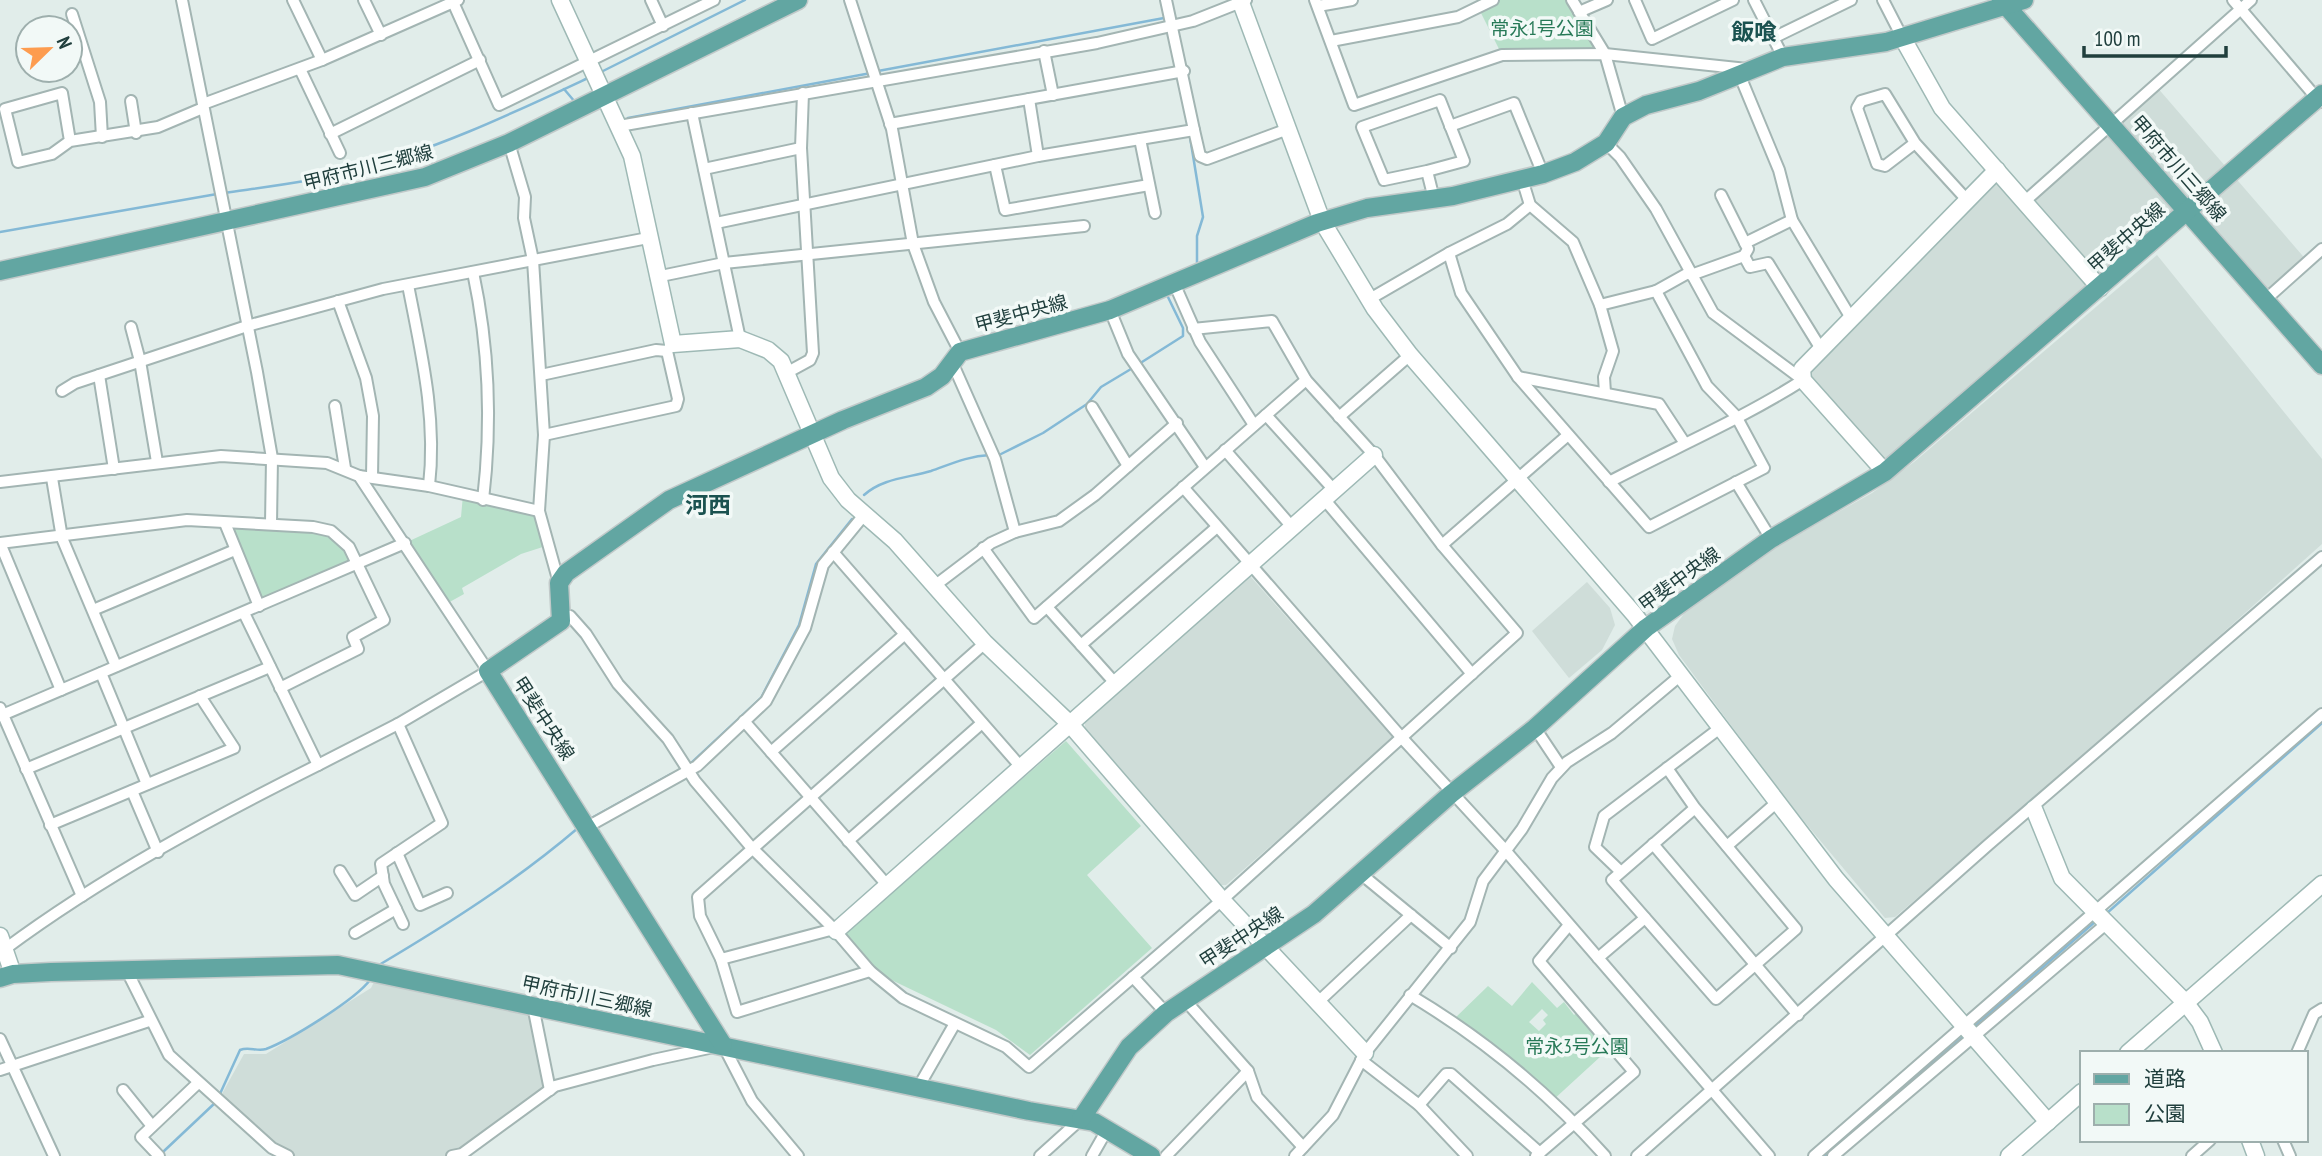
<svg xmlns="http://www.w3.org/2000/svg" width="2322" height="1156" viewBox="0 0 2322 1156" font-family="'PT Sans Narrow','Noto Sans JP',sans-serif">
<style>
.built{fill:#cfddd9}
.green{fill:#b8e0ca;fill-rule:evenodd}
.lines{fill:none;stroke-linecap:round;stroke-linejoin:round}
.stream{stroke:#84b9d6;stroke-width:2.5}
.street-casing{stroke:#a3b5b3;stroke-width:14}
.secondary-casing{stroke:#9eb9b5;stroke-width:19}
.primary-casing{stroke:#c1c9c9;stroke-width:21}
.street{stroke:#fff;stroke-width:10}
.secondary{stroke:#fff;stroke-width:16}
.primary{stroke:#62a6a2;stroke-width:18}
.labels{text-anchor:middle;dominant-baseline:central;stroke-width:7;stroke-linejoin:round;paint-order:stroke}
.park-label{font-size:19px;fill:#277957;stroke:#f2f9f7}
.street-label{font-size:19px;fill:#203f3d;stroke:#f2f9f7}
.quarter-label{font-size:23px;font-weight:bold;fill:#1a5250;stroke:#f2f9f7}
</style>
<rect width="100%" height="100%" fill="#e1edea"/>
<g class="built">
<path d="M2156 86 2308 262 2265 300 2189 211 1885 472 1803 380 1997 170 2024 201Z"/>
<path d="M2157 255 2322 459V544L2101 742 1895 917 1885 918 1787 801 1679 655 1672 639 1675 626 1688 608 1765 553 1872 493 1914 462Z"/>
<path d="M1250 576 1394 738 1226 885H1218L1085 730V721Z"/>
<path d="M1587 582 1610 608 1615 625 1602 650 1569 678 1532 631Z"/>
<path d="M379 972 533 1006 550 1090 452 1156H288L218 1101 244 1054H266L371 988Z"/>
</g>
<g class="green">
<path d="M1493 0H1572L1605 54 1502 55 1478 7Z"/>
<path d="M463 495 539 511 549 545 521 554 462 588 464 594 446 604 405 543 461 517Z"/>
<path d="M225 523 331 531 359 563 259 606Z"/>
<path d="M1066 741 1141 826 1087 875 1152 948 1030 1055 996 1030 881 975 844 933Z"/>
<path d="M1532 982 1557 1008 1564 1002 1574 1015 1581 1009 1612 1046 1552 1101 1453 1020 1488 986 1512 1006ZM1542 1009 1548 1015 1543 1020 1546 1024 1539 1031 1529 1022Z"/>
</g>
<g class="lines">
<g class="stream">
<path d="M878 71 1164 18"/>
<path d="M601 72 745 0"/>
<path d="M564 89 575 102"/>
<path d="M628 118 871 73"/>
<path d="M1190 137 1203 217 1197 236V264"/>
<path d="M223 193C265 187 309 182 350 172 433 151 511 114 588 78"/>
<path d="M0 232 217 194"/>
<path d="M1142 362 1183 336V328L1166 293"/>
<path d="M1001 454 1043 433 1087 404 1101 387 1131 369"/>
<path d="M864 495C883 478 908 478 931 471 951 464 968 456 990 455"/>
<path d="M689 765 761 698 799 625 816 564 852 519"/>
<path d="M588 820 671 774"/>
<path d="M2107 913 2322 723"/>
<path d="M379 965C448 924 516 881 578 828"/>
<path d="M1975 1026 2096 921"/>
<path d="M219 1096 240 1050C249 1046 257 1052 266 1049 290 1040 355 1000 370 980"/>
<path d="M164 1151 216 1102"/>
<path d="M1824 1156 1963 1037"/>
</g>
<defs>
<g id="street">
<path d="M182 0 257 372 272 458 271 524"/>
<path d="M293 0 322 60"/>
<path d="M364 0 381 35"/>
<path d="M452 0 499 105 714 0"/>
<path d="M651 0 663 26"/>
<path d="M850 0 892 129 913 244 934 302 960 352"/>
<path d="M1315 0 1354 105 1502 55 1605 54 1747 69"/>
<path d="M1572 0 1605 54 1623 117"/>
<path d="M1635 0 1652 39 1733 0"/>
<path d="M1754 0 1783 57"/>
<path d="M1883 0 1902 37"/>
<path d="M2233 0 2320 102"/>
<path d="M1318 6 1352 0"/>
<path d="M1579 12 1607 0"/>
<path d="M72 14 100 102 102 137"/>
<path d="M1773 38 1851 0"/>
<path d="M1331 41 1458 17 1493 0"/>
<path d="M1044 51 1053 95"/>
<path d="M300 69 340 153"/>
<path d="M1740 76 1779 170 1792 220 1851 318"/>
<path d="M1029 99 1038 156"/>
<path d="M131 101 136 133"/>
<path d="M203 104 322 60 458 0"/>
<path d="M692 113 740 339"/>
<path d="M890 124 1184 71"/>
<path d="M619 126 1097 43 1193 21 1246 0"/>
<path d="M1450 126 1514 103 1543 174"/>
<path d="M1194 130 1200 156 1207 159 1288 129"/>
<path d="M330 134 480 60"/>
<path d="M1140 139 1155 213"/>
<path d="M70 141 52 154 18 162 5 109 62 93 70 141 158 127 203 108"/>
<path d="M509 143 525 197 524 218 533 260 544 435 539 511 559 583"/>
<path d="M1606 143 1620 157 1656 209 1713 313 1803 380"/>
<path d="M1915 143 1885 166 1877 164 1857 108 1861 101 1885 94 1915 143 1967 200"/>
<path d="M995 165 1005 210 1149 185"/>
<path d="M704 169 801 148"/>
<path d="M1427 171 1464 161 1440 100 1362 127 1384 180 1427 171 1434 199"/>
<path d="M1522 179 1530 205 1573 242 1600 305 1613 351 1604 377 1605 393"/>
<path d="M1721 195 1745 243"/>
<path d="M2024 202 2251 0"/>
<path d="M716 223 1038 156 1194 130 1166 0"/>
<path d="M1449 253 1507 224 1530 205"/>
<path d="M1744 256 1748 249 1745 243 1792 220"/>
<path d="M473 272C489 347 492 424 483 500"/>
<path d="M1691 275 1744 256 1750 267 1768 263 1821 349"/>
<path d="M656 277 724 263 1084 226"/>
<path d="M1174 283 1200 342 1254 425"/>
<path d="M408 285C421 352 437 417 429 486"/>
<path d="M1368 300 1449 253 1461 293 1518 377 1649 527 1764 468 1736 416 1707 386 1656 291"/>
<path d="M2265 300 2322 249"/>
<path d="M338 301 366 378 373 416 372 476"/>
<path d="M1600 305 1656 291 1690 272"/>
<path d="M1110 310 1128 354 1205 467"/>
<path d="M131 327 140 361 157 462"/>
<path d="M952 362 995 459 1015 532"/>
<path d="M788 372 810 360 813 353 801 148 803 93"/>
<path d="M99 375 114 469"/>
<path d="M541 375 656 350 667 351 671 346"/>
<path d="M1518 377 1659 404 1684 442"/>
<path d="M62 391 75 383 247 326 383 289 648 238"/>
<path d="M335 406 345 468"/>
<path d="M1092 407 1128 466"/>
<path d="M1266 415 1334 490"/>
<path d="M1339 417 1410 355"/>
<path d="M544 435 676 406 678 399 667 351"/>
<path d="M1225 450 1292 527"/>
<path d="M359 476 429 486 539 511"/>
<path d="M52 478 62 538 116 666"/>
<path d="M0 482 221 456 327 463 359 476 488 671 398 724 318 765"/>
<path d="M1609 482C1674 448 1742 419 1803 380"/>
<path d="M1736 482 1771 539"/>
<path d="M1183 487 1402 738 1505 850 1769 1156"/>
<path d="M1324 499 1472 674"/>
<path d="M225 523 259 606"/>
<path d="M0 543 187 520 313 527 331 531 349 547 384 620 353 637 358 649 280 688"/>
<path d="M0 543 61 690"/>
<path d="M1442 545 1568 435"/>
<path d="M983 548 1034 618 1306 380"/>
<path d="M833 552 1020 766"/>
<path d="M933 587 991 543 1015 532 1059 521 1095 495 1177 423"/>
<path d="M1047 607 1115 683"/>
<path d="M93 610 235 550"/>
<path d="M561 615 570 616 586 634 618 684 668 739 695 781 751 847 834 929 870 971 903 998 1006 1047 1029 1067 1222 900 1517 633 1442 545 1374 455 1306 380 1272 321 1193 329"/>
<path d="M1081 645 1217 527"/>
<path d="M101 673 147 784"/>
<path d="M0 708 82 896"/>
<path d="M0 716 405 543"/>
<path d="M744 721 887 885"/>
<path d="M398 724 442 823 381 864 384 884 403 924"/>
<path d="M1535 728 1561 767"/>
<path d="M771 752 905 634"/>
<path d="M1667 768 1695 808 1796 929 1716 999 1612 880 1695 808"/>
<path d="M26 769 270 667"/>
<path d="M132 791 158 852"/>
<path d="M50 825 234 748 200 696"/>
<path d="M589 826 697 766 766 701 805 628 823 565 864 515"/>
<path d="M848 841 982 723"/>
<path d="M1653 844 1798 1015"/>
<path d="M1727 846 1776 803"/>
<path d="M397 853 420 905 447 893"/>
<path d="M340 871 355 895 383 876"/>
<path d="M1620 871 1595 847 1604 816 1720 728"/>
<path d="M1361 874 1451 948"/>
<path d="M355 933 396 909"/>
<path d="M5 949C102 877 210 819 318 765L244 613"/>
<path d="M1598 958 1645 918"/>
<path d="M721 959 834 929"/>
<path d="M126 969 169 1055 272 1148 288 1156"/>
<path d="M870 971 737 1012 721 959 700 916 698 897 985 643"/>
<path d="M1133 977 1166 1013"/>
<path d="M1410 995C1484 1039 1548 1092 1605 1156"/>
<path d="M1184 999 1248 1071 1257 1097 1303 1147"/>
<path d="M1317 1003 1411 915"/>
<path d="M533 1006 550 1090"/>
<path d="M0 1039 54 1156"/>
<path d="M2297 1053 2314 1014 2322 1009"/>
<path d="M1361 1060 1419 1105 1467 1156"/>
<path d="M0 1070 149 1021"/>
<path d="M919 1086 954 1025"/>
<path d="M123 1090 152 1126"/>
<path d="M1419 1105 1446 1074H1451L1540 1153"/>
<path d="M2283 1140 2290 1156"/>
<path d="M159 1156 141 1137 198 1083"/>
<path d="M452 1156 462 1154 555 1086 653 1060 723 1045 752 1101 798 1156"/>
<path d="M1040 1156 1081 1119"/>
<path d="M1092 1156 1108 1128"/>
<path d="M1166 1156 1248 1071"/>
<path d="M1295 1156 1333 1115 1365 1053 1470 922 1483 881 1522 829 1552 778 1567 762 1612 733 1681 675"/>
<path d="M1536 1156 1634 1072 1539 961 1569 925"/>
<path d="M1637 1156 1988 845 2322 557"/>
<path d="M1814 1156 2322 714"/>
<path d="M1833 1156 2106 924"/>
<path d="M2192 1156 2210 1140"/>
</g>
<g id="secondary">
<path d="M560 0 632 156 673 344 740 339 768 350 781 361 831 478 848 500 895 541 985 643 1069 723 1222 900 1365 1053"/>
<path d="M1240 0 1322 221 1375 309 1410 355 1634 614 1836 879 2048 1122"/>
<path d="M1902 37 1942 108 2100 288"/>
<path d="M1885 472 1803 380 1802 369 1997 170"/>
<path d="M2034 809 2062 878 2185 1002 2200 1022 2214 1053"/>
<path d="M836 931 1374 455"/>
<path d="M0 936 13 974"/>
<path d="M2128 1053 2322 884"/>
<path d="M2250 1140 2256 1156"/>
<path d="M2009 1156 2082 1092"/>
</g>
<g id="primary">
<path d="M2001 0 2322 365"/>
<path d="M0 271 425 177 509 143 798 0"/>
<path d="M0 978 13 974 51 972 338 965 1029 1111 1094 1122 1151 1156"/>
<path d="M723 1045 488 671 561 621 559 583 566 573 669 500 843 420 926 387 942 376 960 352 1110 310 1317 223 1367 208 1453 196 1543 174 1575 162 1606 143 1623 117 1646 105 1699 91 1783 57 1886 42 2024 0"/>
<path d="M1081 1119 1129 1047 1166 1013 1314 914 1451 794 1535 728 1646 628 1771 539 1885 472 2322 94"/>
</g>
</defs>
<use href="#street" class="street-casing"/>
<use href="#secondary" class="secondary-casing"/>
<use href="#primary" class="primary-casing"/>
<use href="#street" class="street"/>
<use href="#secondary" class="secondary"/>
<use href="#primary" class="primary"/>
</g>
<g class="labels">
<g class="park-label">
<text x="1542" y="28">常永1号公園</text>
<text x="1577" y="1046">常永3号公園</text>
</g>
<g class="street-label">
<text transform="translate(368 167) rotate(-14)">甲府市川三郷線</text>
<text transform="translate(2179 168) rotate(49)">甲府市川三郷線</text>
<text transform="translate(2126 237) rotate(-41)">甲斐中央線</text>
<text transform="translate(1021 313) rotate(-15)">甲斐中央線</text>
<text transform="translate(1679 579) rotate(-36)">甲斐中央線</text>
<text transform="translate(544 718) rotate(57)">甲斐中央線</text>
<text transform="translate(1241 937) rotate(-33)">甲斐中央線</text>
<text transform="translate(587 996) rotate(12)">甲府市川三郷線</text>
</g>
<g class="quarter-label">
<text x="1754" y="31">飯喰</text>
<text x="708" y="504">河西</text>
</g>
</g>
<rect x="2080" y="1051" width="228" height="91" fill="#f2f9f7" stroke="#9eafad" stroke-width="2"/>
<rect x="2094" y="1074" width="35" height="10" fill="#62a6a2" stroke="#9eafad" stroke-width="2"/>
<text x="2144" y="1086" font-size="21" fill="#203f3d">道路</text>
<rect x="2094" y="1104" width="35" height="21" fill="#b8e0ca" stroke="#9eafad" stroke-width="2"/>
<text x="2144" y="1121" font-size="21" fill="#203f3d">公園</text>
<g transform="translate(49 49) rotate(67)"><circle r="33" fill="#f2f9f7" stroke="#9eafad" stroke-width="2"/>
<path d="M0-5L12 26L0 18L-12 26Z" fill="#fd9c4f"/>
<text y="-10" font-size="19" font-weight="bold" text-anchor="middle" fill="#203f3d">N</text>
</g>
<path d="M2084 46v10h142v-10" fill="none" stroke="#203f3d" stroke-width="3.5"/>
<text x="2094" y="46" font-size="21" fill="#203f3d" stroke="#f2f9f7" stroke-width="5" paint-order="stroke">100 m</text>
</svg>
